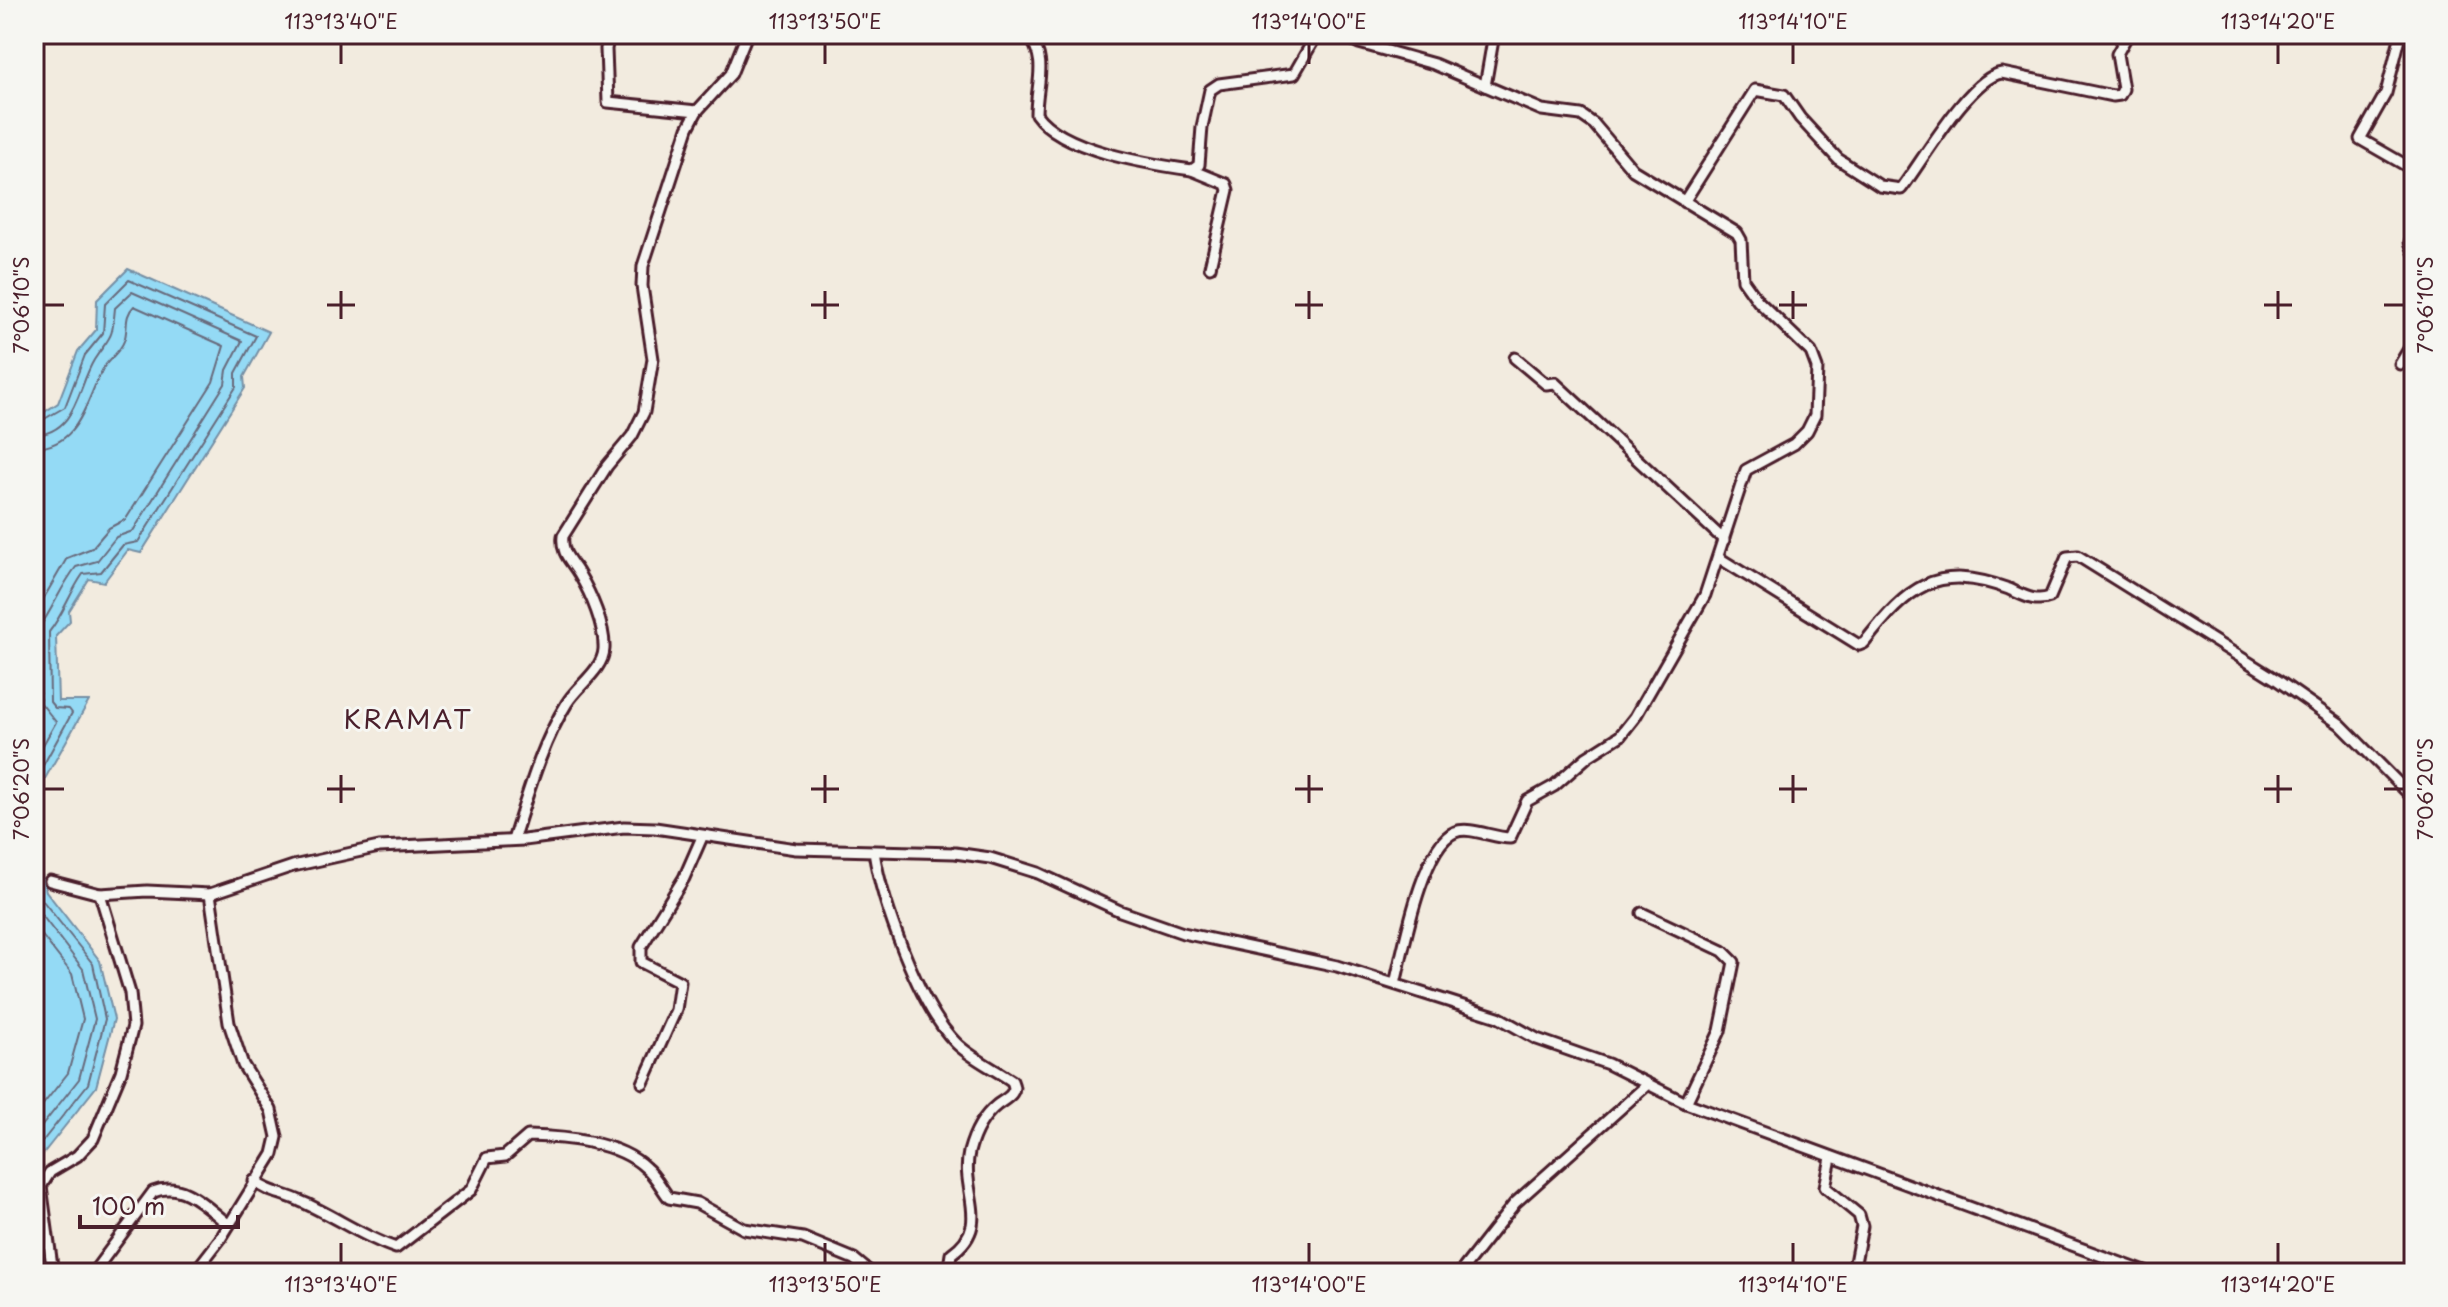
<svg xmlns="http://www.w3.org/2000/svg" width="2448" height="1307" viewBox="0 0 2448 1307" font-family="'Playpen Sans',sans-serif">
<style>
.water{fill:#94daf5;stroke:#768fa4;stroke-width:2}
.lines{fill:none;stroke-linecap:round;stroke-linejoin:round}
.shore{stroke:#686a7c;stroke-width:2}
.minor-casing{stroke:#4a1f2b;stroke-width:15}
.minor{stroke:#f6f6f2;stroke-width:9}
.ticks{fill:none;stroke:#4a1f2b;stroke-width:3}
.labels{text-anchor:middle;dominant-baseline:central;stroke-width:6;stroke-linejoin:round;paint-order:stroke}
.quarter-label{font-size:26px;letter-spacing:2px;fill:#4a1f2b;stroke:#f6f6f2}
.neatline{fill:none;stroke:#4a1f2b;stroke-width:3}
.ticks-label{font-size:20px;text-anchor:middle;fill:#4a1f2b}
</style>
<rect width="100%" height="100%" fill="#f2ebdf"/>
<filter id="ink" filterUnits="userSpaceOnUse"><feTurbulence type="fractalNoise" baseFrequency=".0125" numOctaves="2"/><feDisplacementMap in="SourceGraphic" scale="16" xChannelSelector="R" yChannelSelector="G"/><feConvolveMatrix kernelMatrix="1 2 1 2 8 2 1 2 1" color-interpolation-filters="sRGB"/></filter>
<g filter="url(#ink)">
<g class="water">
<path d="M128 269 269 332 244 377 245 388 141 553 128 550 104 582 89 579 69 611 70 621 56 636 58 701H89L34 798V419L58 403 78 351 96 330 97 300Z"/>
<path d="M34 848 46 891 100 961 114 1019 96 1087 34 1165Z"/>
</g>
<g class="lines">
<g class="shore">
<path d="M34 425 65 407 85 355 103 333 105 304 129 280 256 336 236 373V387L138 542 123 545 101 572 83 574C69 594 63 615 49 632L50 702 55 708 69 709 72 713 34 782"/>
<path d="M34 435C77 433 77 388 94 360 111 334 112 342 115 308L132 292 242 341 227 370 225 384 133 531 116 537 97 561 76 567C61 586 53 609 39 628L40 702 56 722 34 761"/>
<path d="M34 448C82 446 85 399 104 367 110 358 120 352 124 341 129 328 123 317 134 306L224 346 213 382 126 519 109 528 92 548 67 558 34 615"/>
<path d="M34 879 39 896 93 964 105 1019 88 1084 34 1152"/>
<path d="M34 905 83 969 95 1019 79 1079 34 1136"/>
<path d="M34 925 72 974 83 1019 68 1073 34 1116"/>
</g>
<defs>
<g id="minor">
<path d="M609 34 606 49 608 102 697 111"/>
<path d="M1028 34C1049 62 1036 83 1036 114 1062 151 1149 164 1192 170L1199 165 1202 127 1210 90 1219 84 1294 74 1317 34"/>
<path d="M1341 34 1359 43 1434 64 1542 110 1581 115 1594 124 1633 170 1737 233 1741 240 1743 280 1758 301 1811 352 1817 368 1815 415 1807 431 1794 444 1746 470 1705 595 1635 717 1620 736 1587 757 1554 786 1527 801 1510 838C1493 838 1470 826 1455 832 1422 845 1403 952 1395 984"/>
<path d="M2401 34 2386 93 2360 139 2414 170"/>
<path d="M1485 86 1494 34"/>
<path d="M1192 170 1226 184 1228 190 1210 267"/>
<path d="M1684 202 1755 90 1784 95 1800 118 1838 159 1880 186 1901 189C1922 162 1970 77 2002 73L2113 96 2120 95 2123 89 2117 54 2128 34"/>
<path d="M2414 233 2410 242 2414 252"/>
<path d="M1515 358 1546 384 1555 383 1724 540"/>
<path d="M2400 364 2414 341"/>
<path d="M1719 558 1859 645 1864 643C1908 587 1936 562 2009 589 2023 595 2035 603 2050 597L2067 557 2078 556 2277 680 2340 724 2414 799"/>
<path d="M513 840C528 794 541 745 567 703 577 686 603 670 604 649 605 626 591 594 579 574 571 560 561 554 563 536L607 466 632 436 644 412 653 359 642 286 643 266 688 128 697 111 731 74 747 34"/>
<path d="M874 852C882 903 919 1006 956 1043 971 1058 995 1069 1012 1081 1014 1086 1015 1089 1012 1093 1010 1097 1001 1102 997 1105 982 1117 974 1133 969 1152 960 1192 993 1225 951 1254L948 1273"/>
<path d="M50 881 100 894 147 891 210 894 293 866 379 847 524 840 624 827 655 828 796 849 955 853 990 858 1038 873 1120 911 1183 933 1337 966 1498 1017 1537 1039 1608 1064 1686 1103 2148 1273"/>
<path d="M1642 913 1723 951 1734 962 1720 1031 1686 1103"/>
<path d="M643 1083 676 1010 680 982 641 962V947L684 878 702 837"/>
<path d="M1831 1158 1825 1187 1859 1215 1862 1226 1853 1273"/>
<path d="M254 1181C269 1193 283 1193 300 1201 333 1215 362 1237 396 1248L471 1190 487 1158 505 1156 528 1136C564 1137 618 1141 646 1168 655 1175 661 1188 669 1198L697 1203 744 1229 803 1238 854 1259 871 1273"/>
<path d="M53 1273 41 1186 50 1172 77 1156 93 1139 121 1072 133 1026 130 993 100 894"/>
<path d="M93 1273 153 1192C184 1180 206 1207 229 1225"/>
<path d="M194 1273 221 1238 273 1154 277 1137 271 1110 243 1065 229 1023 210 894"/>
<path d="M1460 1273 1515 1203 1648 1084"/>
</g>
</defs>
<use href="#minor" class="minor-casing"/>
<use href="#minor" class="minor"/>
</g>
</g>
<path class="ticks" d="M341 44V64M825 44V64M1309 44V64M1793 44V64M2278 44V64M341 291V319M825 291V319M1309 291V319M1793 291V319M2278 291V319M44 305H64M327 305H355M811 305H839M1295 305H1323M1779 305H1807M2264 305H2292M2384 305H2404M341 775V803M825 775V803M1309 775V803M1793 775V803M2278 775V803M44 789H64M327 789H355M811 789H839M1295 789H1323M1779 789H1807M2264 789H2292M2384 789H2404M341 1243V1263M825 1243V1263M1309 1243V1263M1793 1243V1263M2278 1243V1263"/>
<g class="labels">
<g class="quarter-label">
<text x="408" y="718">KRAMAT</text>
</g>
</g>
<rect width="2448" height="1307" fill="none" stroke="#f6f6f2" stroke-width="88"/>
<path d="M80 1215v12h158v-12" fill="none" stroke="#4a1f2b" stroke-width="4"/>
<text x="92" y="1215" font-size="24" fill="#4a1f2b" stroke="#f6f6f2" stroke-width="6" paint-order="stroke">100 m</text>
<rect x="44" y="44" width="2360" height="1219" class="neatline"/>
<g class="ticks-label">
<text x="341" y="29">113°13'40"E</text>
<text x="825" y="29">113°13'50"E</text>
<text x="1309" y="29">113°14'00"E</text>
<text x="1793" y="29">113°14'10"E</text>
<text x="2278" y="29">113°14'20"E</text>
<text transform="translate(22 305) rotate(-90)" y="7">7°06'10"S</text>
<text transform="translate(2426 305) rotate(-90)" y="7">7°06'10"S</text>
<text transform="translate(22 789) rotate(-90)" y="7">7°06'20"S</text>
<text transform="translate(2426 789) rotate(-90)" y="7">7°06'20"S</text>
<text x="341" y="1292">113°13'40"E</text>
<text x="825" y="1292">113°13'50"E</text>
<text x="1309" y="1292">113°14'00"E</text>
<text x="1793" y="1292">113°14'10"E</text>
<text x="2278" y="1292">113°14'20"E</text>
</g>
</svg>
